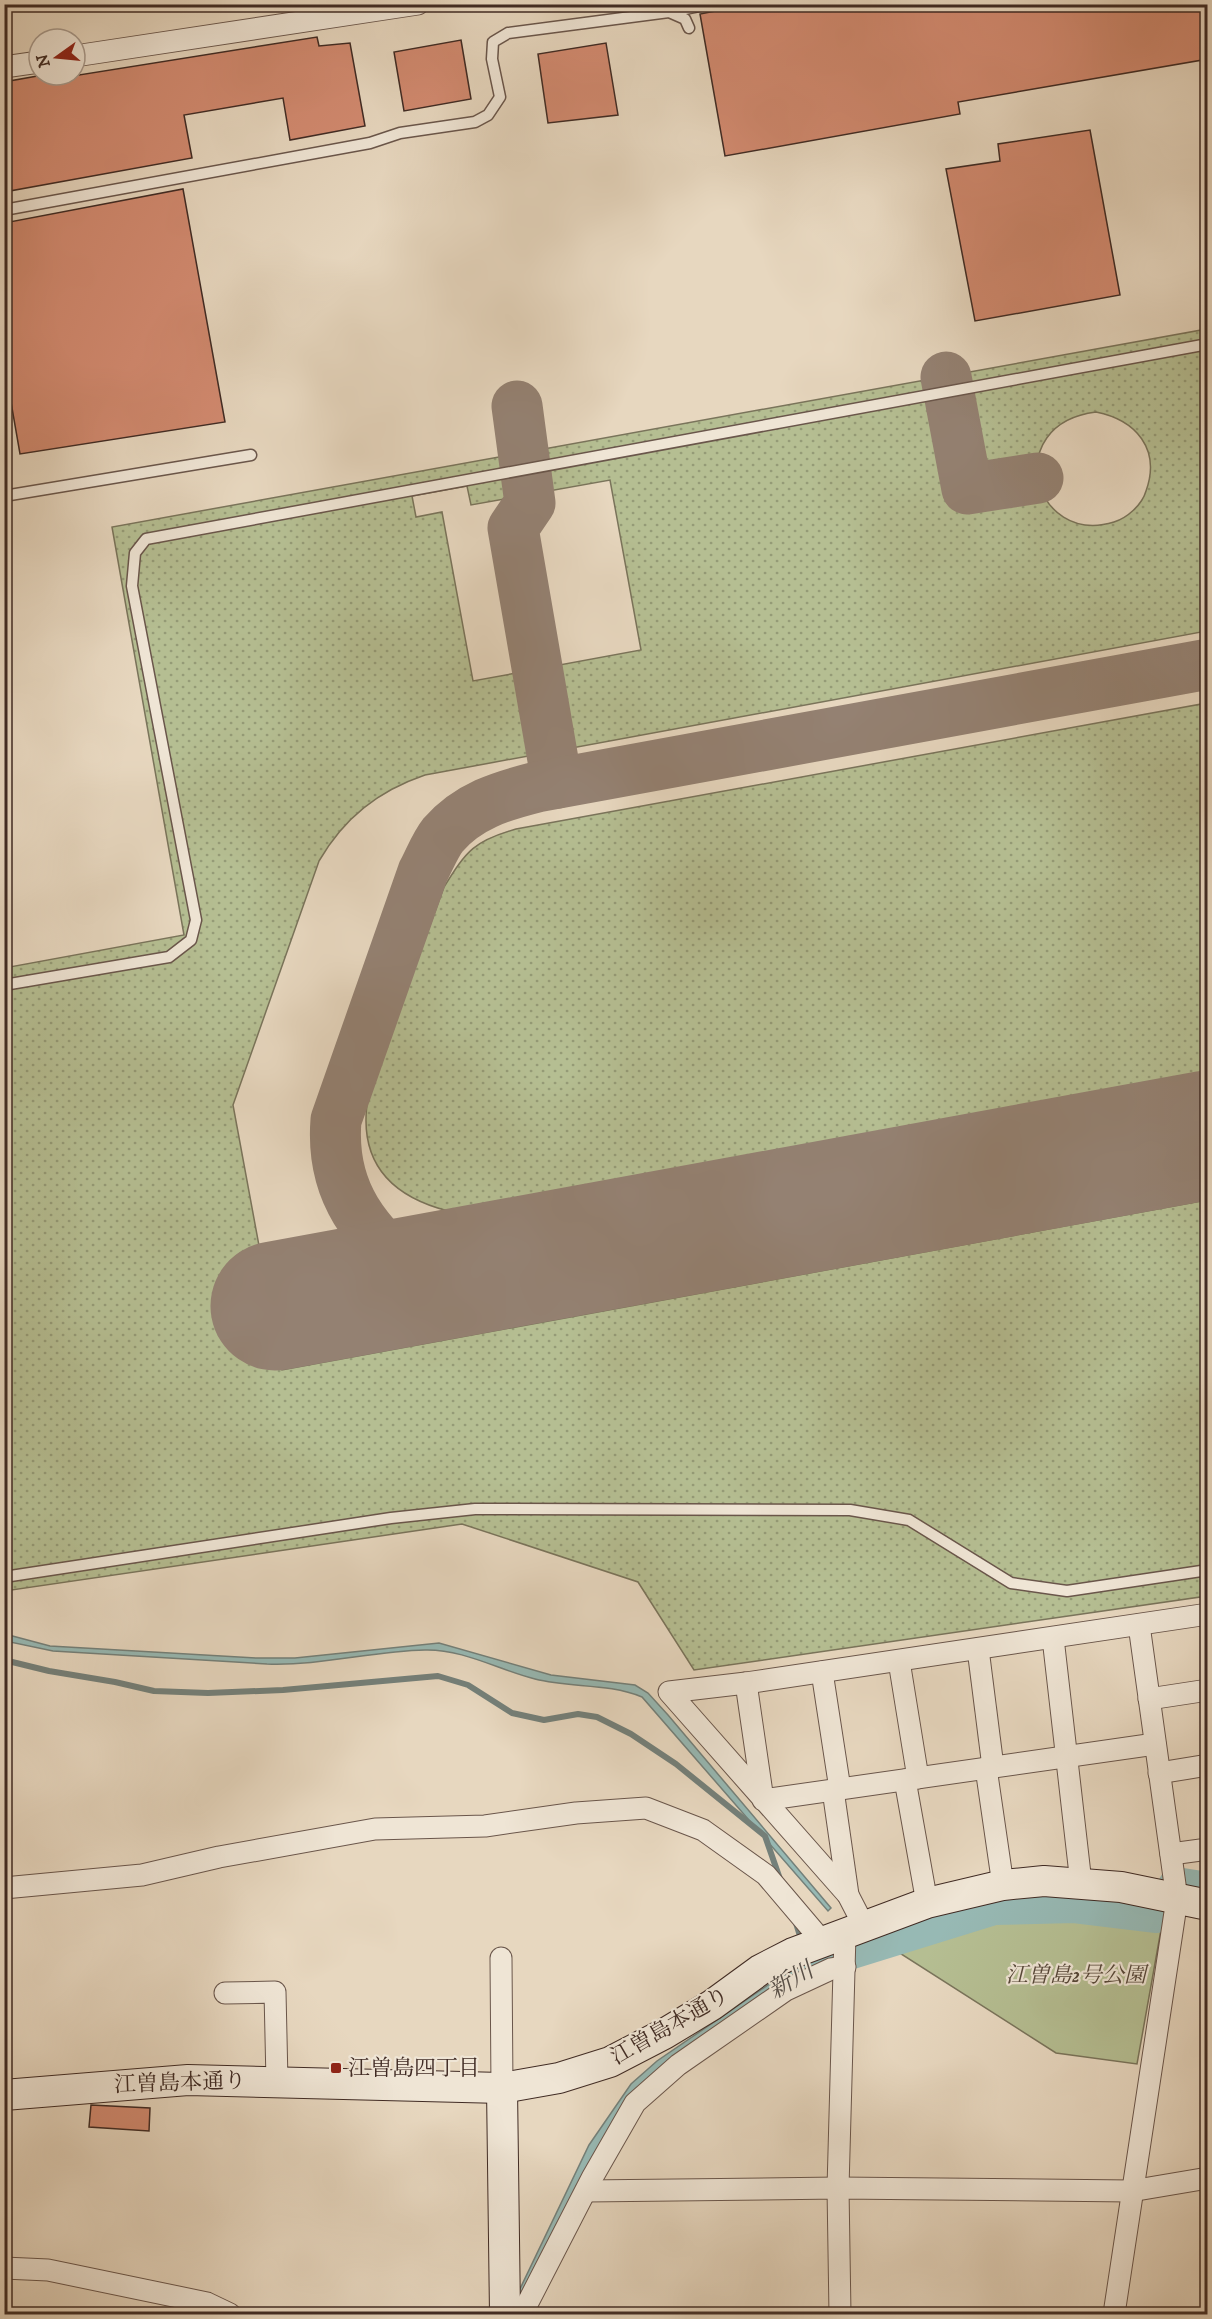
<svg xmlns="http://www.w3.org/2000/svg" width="1212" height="2319" viewBox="0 0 1212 2319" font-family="'IM FELL DW Pica','Noto Serif JP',serif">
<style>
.grass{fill:url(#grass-dots);stroke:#7a745b;stroke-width:1.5;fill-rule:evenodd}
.park{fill:#b5be92;stroke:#7a745b;stroke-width:1.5}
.water{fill:#97b9b4;stroke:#74807a;stroke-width:1.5}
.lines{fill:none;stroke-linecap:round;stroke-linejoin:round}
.stream{stroke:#74807a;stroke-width:6}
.river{stroke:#97b9b4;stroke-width:34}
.taxiway{stroke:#948172;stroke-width:51}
.runway{stroke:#948172;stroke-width:129}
.building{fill:#d28a70;stroke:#402b24;stroke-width:1.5}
.lane-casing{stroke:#6a564b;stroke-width:13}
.street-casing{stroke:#6a564b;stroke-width:23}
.secondary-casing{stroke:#402b24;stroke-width:32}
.lane{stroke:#efe5d5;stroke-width:10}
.street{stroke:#efe5d5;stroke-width:21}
.secondary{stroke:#efe5d5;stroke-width:30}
.poi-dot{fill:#8f2418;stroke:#efe5d5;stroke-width:2}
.labels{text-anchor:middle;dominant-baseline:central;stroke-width:4.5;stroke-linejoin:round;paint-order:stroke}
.park-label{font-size:22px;font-style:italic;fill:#57483a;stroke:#efe5d5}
.street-label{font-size:22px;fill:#402b24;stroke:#efe5d5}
.poi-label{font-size:22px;fill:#402b24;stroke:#efe5d5;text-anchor:start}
.water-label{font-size:24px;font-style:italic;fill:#564e48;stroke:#efe5d5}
</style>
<defs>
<pattern id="grass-dots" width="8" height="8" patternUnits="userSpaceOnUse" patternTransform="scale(1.5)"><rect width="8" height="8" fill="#b5be92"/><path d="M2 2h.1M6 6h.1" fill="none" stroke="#959b77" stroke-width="1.8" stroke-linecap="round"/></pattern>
</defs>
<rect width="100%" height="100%" fill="#e7d7bf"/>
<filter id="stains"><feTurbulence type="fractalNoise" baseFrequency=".00333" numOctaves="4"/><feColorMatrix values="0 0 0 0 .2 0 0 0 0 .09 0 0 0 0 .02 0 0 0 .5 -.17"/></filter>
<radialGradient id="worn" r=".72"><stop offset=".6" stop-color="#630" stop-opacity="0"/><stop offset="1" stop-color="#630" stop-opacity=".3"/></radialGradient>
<g class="grass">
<path d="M1207 329V631L425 775C378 791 344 818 319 861L233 1105 282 1370 1207 1200V1596L694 1670 638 1582 462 1524 5 1591 4 968 184 935 112 527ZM1096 412C1136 420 1161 449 1146 491 1142 505 1127 518 1114 522 1033 547 1000 424 1096 412ZM610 480 641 650 473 681 442 512 416 517 412 496 467 486 471 505Z"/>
<path d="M1207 703V1072L448 1211C386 1195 356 1157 369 1092L444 887C467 850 474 841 516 829Z"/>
</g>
<path class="park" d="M1068 1896 1164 1913 1137 2064 1056 2053 873 1936 1004 1898Z"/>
<g class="water">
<path d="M5 1634 50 1646 256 1658H295L439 1643 551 1675 635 1685 648 1693 668 1715 831 1908 828 1911 642 1697C608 1683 571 1688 535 1679 499 1670 463 1649 425 1650 372 1651 321 1666 267 1664L53 1651 5 1641Z"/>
<path d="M1057 1896 1116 1903 1115 1913C1100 1910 1084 1907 1069 1906 1001 1899 934 1926 870 1946L868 1939 970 1907 1003 1899Z"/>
<path d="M814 1960 817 1968 662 2069 525 2298 517 2295 589 2145 631 2084 657 2061 781 1976Z"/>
</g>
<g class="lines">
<g class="stream">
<path d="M4 1660 49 1671 115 1682 154 1691 208 1693 283 1690 438 1676 468 1685 512 1713 544 1720 578 1714 597 1717 631 1734 676 1764 765 1836 780 1879"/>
<path d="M795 1920 802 1942"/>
</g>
<path class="river" d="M810 1965 994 1908 1074 1906 1157 1916 1176 1884 1208 1889"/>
<g class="taxiway">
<path d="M946 377 967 489 1038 478"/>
<path d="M517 406 530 503 513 528 557 783"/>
<path d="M419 1280C367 1233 330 1195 336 1120L423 872C429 861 435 845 443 835 468 806 501 796 537 787L1208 664"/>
</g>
<path class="runway" d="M275 1306 1208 1135"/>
</g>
<g class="building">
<path d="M751 4H1208V59L958 102 960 114 725 156 700 14Z"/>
<path d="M317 37 319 46 350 43 365 126 290 140 283 98 184 115 192 158 4 192V82L43 75H47L48 80Z"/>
<path d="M461 40 471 99 404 111 394 52Z"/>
<path d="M606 43 618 115 548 123 538 54Z"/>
<path d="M1090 130 1120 295 975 321 946 169 1000 161 998 144Z"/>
<path d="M183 189 225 422 20 454 4 362V223Z"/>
<path d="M91 2105 150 2108 149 2131 89 2127Z"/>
</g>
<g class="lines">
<defs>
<g id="lane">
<path d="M670 12 710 4"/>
<path d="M4 210 370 143 400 133 475 122 488 115 500 97 492 59 493 42 508 33 669 12 685 19 689 28"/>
<path d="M4 496 251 455"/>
<path d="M4 985 169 957 191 940 196 920 132 586 135 553 146 539 1208 344"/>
<path d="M4 1577 391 1518 475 1509 850 1510 909 1520 1011 1583 1067 1591 1208 1570"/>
</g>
<g id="street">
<path d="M75 56 418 4"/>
<path d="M4 67 39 62"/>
<path d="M1053 1638 1081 1883"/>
<path d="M978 1649 993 1767"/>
<path d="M899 1661 918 1778"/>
<path d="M822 1672 840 1789"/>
<path d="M746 1683 763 1800 1155 1744"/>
<path d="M1149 1699 1208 1690"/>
<path d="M986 1768 1003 1885"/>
<path d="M1159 1773 1208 1765"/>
<path d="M905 1780 927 1903"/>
<path d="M833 1790 848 1895"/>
<path d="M1171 1854 1208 1849"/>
<path d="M4 1888 142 1875 219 1857 375 1829 485 1826 576 1813 646 1808 703 1830 766 1875 822 1941"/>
<path d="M864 1926 848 1895 669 1692 746 1683 1208 1614"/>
<path d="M501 1958 502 2088"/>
<path d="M225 1993 275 1992 277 2081"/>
<path d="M586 2191 838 2188 1131 2191 1208 2178"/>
<path d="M4 2268 48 2270 207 2303 230 2314"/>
<path d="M522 2314 592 2178 635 2103 678 2065 786 1990 831 1969 845 1967"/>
<path d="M840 2314 838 2188 845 1934"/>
<path d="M1114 2314 1177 1899 1139 1625"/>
</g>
<g id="secondary">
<path d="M502 2088 505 2314"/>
<path d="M4 2095 188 2080 502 2088 559 2078 610 2062 664 2034 712 2005 760 1970 793 1953 927 1903 1003 1885 1044 1881 1121 1887 1208 1905"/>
</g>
</defs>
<use href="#lane" class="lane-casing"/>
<use href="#street" class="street-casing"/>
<use href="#secondary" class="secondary-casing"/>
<use href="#lane" class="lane"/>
<use href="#street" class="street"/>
<use href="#secondary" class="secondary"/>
</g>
<rect class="poi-dot" x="330" y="2062" width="12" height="12" rx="3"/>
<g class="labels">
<g class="park-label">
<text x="1076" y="1975">江曽島2号公園</text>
</g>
<g class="street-label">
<text transform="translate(670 2026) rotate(-30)">江曽島本通り</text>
<text transform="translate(180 2083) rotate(-2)">江曽島本通り</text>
</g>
<g class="poi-label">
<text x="348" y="2068">江曽島四丁目</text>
</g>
<g class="water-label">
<text transform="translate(791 1981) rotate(-31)">新川</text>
</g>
</g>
<rect width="1212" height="2319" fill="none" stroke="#e7d7bf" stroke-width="24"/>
<rect x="6" y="6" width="1200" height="2307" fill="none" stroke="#402b24" stroke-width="3"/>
<rect x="12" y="12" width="1188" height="2295" fill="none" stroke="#402b24" stroke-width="1.5"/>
<g transform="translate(57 57) rotate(255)"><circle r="28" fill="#efe5d5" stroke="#a99b8e" stroke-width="1.5"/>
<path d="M0-4.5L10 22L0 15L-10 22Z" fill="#8f2418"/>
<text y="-9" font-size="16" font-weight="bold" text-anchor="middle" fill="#402b24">N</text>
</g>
<rect width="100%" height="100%" filter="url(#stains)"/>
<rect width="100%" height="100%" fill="url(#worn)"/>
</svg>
